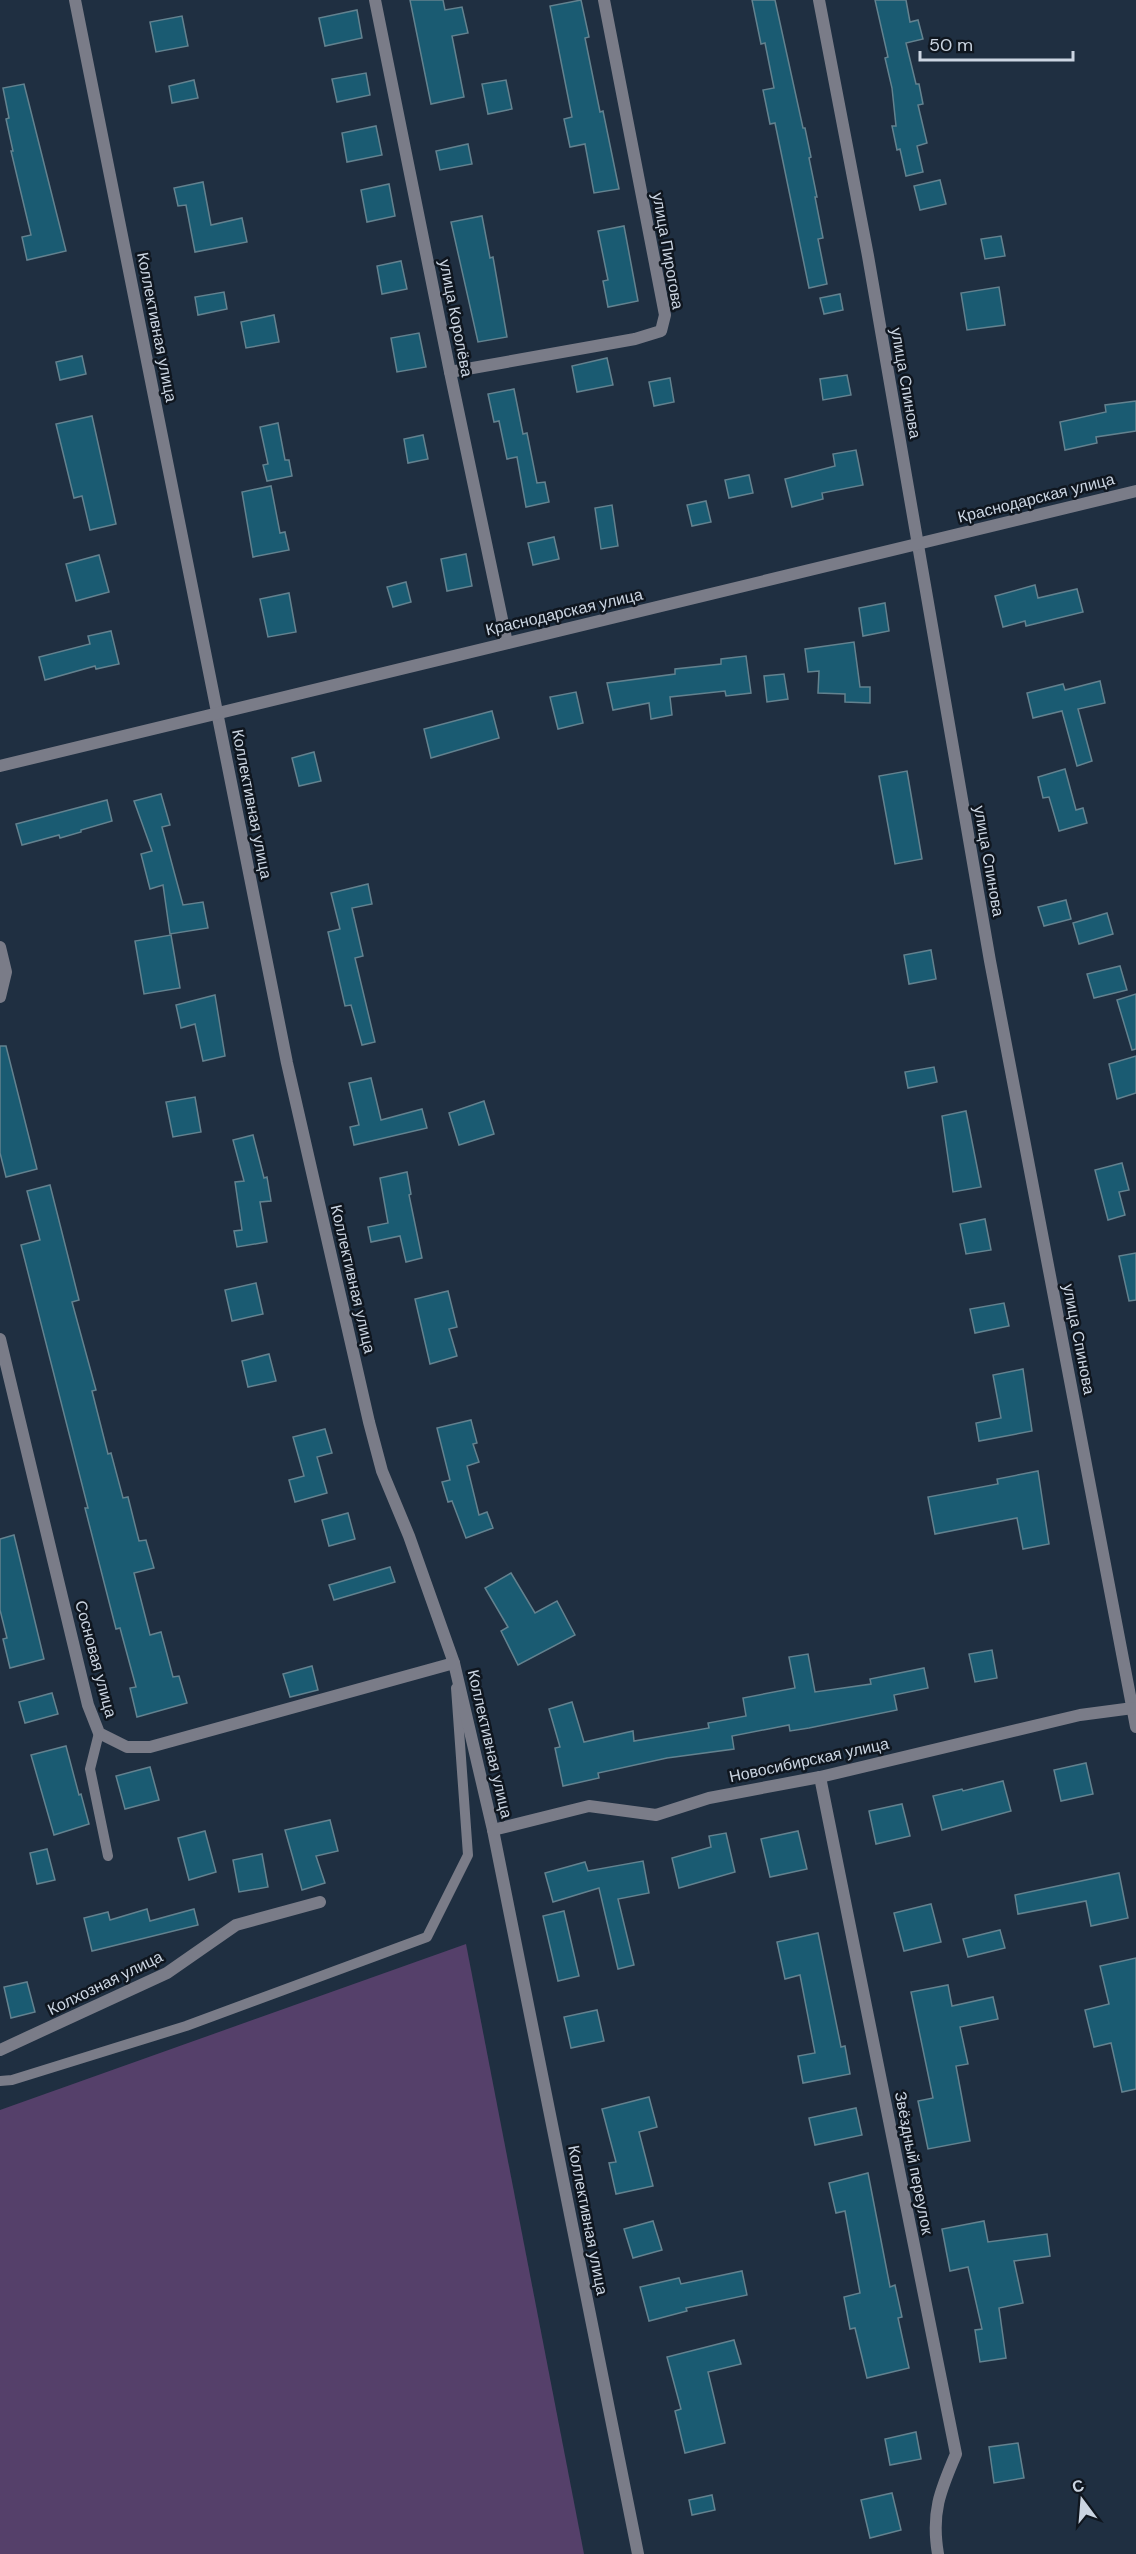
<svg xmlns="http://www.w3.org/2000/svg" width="1136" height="2554" viewBox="0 0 1136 2554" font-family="'DM Sans',sans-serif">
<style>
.green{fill:#55406a}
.building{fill:#1a5b72;stroke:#63828f;stroke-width:1.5}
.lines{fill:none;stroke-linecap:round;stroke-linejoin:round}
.lane{stroke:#7a7c88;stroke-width:10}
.street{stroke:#7a7c88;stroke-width:12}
.labels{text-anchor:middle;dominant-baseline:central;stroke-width:5;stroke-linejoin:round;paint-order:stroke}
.street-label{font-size:16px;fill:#cbd5e2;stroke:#0f161f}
</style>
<rect width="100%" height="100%" fill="#1f2f41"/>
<path class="green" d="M466 1944 584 2554H0V2110Z"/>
<g class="building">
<path d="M410 0H443L445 10 462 7 468 33 452 36 464 97 431 104Z"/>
<path d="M581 0 589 37 585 38 600 112 603 111 619 189 594 193 585 144 570 147 564 119 572 117 550 6Z"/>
<path d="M752 0H775L803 128H805L811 157 809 158 817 197H815L823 238 818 239 827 284 809 288 775 123 770 124 763 90 774 88 765 43 761 44Z"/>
<path d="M875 0H906L910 22 918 20 923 39 906 43 916 84H919L923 104 918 105 927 143 917 146 923 172 906 176 900 149 897 150 892 126H896L892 88 885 58 888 57Z"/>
<path d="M357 10 362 38 325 46 319 18Z"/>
<path d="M182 16 188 46 156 52 150 22Z"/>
<path d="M366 73 370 95 337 102 332 79Z"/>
<path d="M194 80 198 98 172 103 169 86Z"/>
<path d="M506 80 512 109 488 114 482 84Z"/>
<path d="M24 84 66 251 27 260 22 237 31 235 11 151H13L6 119 9 118 3 88Z"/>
<path d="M376 126 382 155 347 162 342 133Z"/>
<path d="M468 144 472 164 440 170 436 151Z"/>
<path d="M940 180 946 204 920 210 914 186Z"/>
<path d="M203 182 211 225 242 218 247 242 195 252 186 205 178 206 174 188Z"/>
<path d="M389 184 395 216 367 222 361 190Z"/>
<path d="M482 216 490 258 493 257 507 337 478 342 451 222Z"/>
<path d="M624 226 638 301 608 307 603 281 608 280 598 231Z"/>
<path d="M1001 236 1005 256 985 259 981 239Z"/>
<path d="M401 261 407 289 382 294 377 266Z"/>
<path d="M999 287 1005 325 967 330 961 293Z"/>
<path d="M224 292 227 309 198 315 195 297Z"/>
<path d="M840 294 843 310 824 314 820 298Z"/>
<path d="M274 315 279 342 246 348 241 322Z"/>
<path d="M419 333 426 367 397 372 391 338Z"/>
<path d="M82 356 86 374 60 380 56 362Z"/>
<path d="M607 358 613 385 577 392 572 366Z"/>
<path d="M847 375 851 395 823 400 820 379Z"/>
<path d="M670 378 674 402 654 406 649 382Z"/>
<path d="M514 389 523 434 527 433 537 483 545 482 549 502 526 507 517 457 507 459 499 421 494 422 488 394Z"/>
<path d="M1136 401V431L1096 437 1097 443 1065 450 1060 422 1106 412 1105 405Z"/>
<path d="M92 416 116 524 90 530 82 496 74 498 56 424Z"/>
<path d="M278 423 285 460H289L292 476 267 481 263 465 268 464 260 427Z"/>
<path d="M423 435 428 459 408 463 404 439Z"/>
<path d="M856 450 863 485 822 493 823 499 792 507 785 479 835 466 833 454Z"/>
<path d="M749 475 753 493 729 498 725 480Z"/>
<path d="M271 486 280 533 285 532 289 550 253 557 242 492Z"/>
<path d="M706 501 711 522 692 526 687 505Z"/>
<path d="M612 505 618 546 601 549 595 508Z"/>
<path d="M554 537 559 559 533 565 528 543Z"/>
<path d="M466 554 472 586 447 591 441 559Z"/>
<path d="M99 555 109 592 76 601 66 564Z"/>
<path d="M406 582 411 602 393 607 387 587Z"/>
<path d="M1035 585 1038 598 1077 589 1083 612 1026 626 1025 621 1003 627 995 596Z"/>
<path d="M289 593 296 632 268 637 260 599Z"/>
<path d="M885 603 889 631 863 636 859 608Z"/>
<path d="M111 631 119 664 96 669 95 666 45 680 39 657 90 644 88 636Z"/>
<path d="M854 642 860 687H870V703L845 702V694L818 693 819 671 808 672 805 649Z"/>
<path d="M746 656 751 693 726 696 725 691 670 697 672 715 651 719 649 703 613 710 607 683 675 674V669L721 664V659Z"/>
<path d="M784 674 788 699 767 702 764 676Z"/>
<path d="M1100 681 1105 703 1078 709 1092 761 1077 766 1062 711 1033 718 1027 693 1063 684 1065 690Z"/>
<path d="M576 692 583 723 558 729 550 697Z"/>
<path d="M492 711 499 738 431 758 424 729Z"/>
<path d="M314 752 321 781 299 786 292 758Z"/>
<path d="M1065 769 1076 810 1083 808 1087 823 1059 831 1049 797 1043 798 1038 777Z"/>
<path d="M907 771 922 859 895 864 879 776Z"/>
<path d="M161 794 170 825 162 827 183 905 203 902 208 928 170 934 163 885 150 889 141 854 152 851 134 801Z"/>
<path d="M107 800 112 821 81 830V832L60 838 59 835 22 845 16 824Z"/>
<path d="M368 884 372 904 352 908 363 956 355 958 375 1042 362 1045 351 1005 345 1006 328 932 340 929 331 893Z"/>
<path d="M1066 900 1071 919 1044 926 1038 907Z"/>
<path d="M1107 913 1113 934 1079 944 1073 923Z"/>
<path d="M171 935 180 988 144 994 135 941Z"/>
<path d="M931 950 936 979 909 984 904 955Z"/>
<path d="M1120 966 1127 990 1094 998 1087 974Z"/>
<path d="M1136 994V1049L1132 1050 1117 1000Z"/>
<path d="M215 995 225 1056 203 1061 195 1024 181 1028 176 1005Z"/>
<path d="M0 1046H6L37 1169 6 1177 0 1153Z"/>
<path d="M1136 1056V1093L1117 1099 1109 1064Z"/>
<path d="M934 1067 937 1082 908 1088 905 1072Z"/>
<path d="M371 1078 381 1120 422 1109 427 1128 354 1145 350 1127 359 1125 349 1083Z"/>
<path d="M195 1097 201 1132 173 1137 166 1102Z"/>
<path d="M484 1101 494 1134 459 1145 449 1113Z"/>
<path d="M966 1111 981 1187 953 1192 942 1116Z"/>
<path d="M253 1135 264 1178 267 1177 271 1201 260 1202 267 1242 237 1247 234 1231 242 1230 235 1182 244 1181 233 1140Z"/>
<path d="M1122 1163 1129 1190 1119 1192 1125 1215 1108 1220 1095 1170Z"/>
<path d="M407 1172 411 1194 409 1195 422 1258 406 1262 400 1236 371 1242 368 1227 388 1223 380 1178Z"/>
<path d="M50 1185 79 1300 72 1302 96 1390 92 1391 108 1454 111 1453 123 1498 128 1497 139 1541 146 1540 154 1568 134 1573 150 1635 161 1632 173 1677 179 1676 187 1703 137 1717 130 1688 136 1687 120 1628 116 1629 85 1508H88L21 1245 40 1240 27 1191Z"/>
<path d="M985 1219 991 1250 966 1254 960 1224Z"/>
<path d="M1136 1253V1300L1129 1301 1119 1256Z"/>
<path d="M256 1283 263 1314 232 1321 225 1290Z"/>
<path d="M448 1291 457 1327 449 1329 457 1356 430 1364 415 1299Z"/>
<path d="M1004 1303 1009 1326 975 1333 970 1309Z"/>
<path d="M269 1354 276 1381 248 1387 242 1361Z"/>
<path d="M1023 1369 1032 1431 979 1441 976 1423 1001 1418 993 1375Z"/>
<path d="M471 1420 477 1443 473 1444 479 1462 467 1466 479 1515 487 1512 493 1528 466 1538 452 1501 448 1502 442 1482 450 1480 437 1428Z"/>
<path d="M325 1429 332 1453 317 1457 327 1493 295 1502 289 1480 304 1476 293 1437Z"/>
<path d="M1038 1471 1049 1544 1023 1549 1017 1518 935 1534 928 1497 998 1484 997 1479Z"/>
<path d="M348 1513 355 1539 329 1546 322 1520Z"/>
<path d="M14 1535 44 1659 10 1668 3 1639 7 1638 0 1610V1539Z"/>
<path d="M390 1567 395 1582 334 1600 329 1585Z"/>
<path d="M511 1573 535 1613 557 1601 575 1635 518 1665 501 1631 508 1627 485 1588Z"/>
<path d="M992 1650 997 1678 975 1682 969 1654Z"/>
<path d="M808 1654 815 1692 871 1684 870 1679 924 1668 928 1688 894 1695 897 1710 809 1728 790 1731 789 1725 732 1736 734 1749 667 1758 598 1773 599 1778 563 1786 555 1748 560 1747 549 1709 572 1702 584 1742 633 1731 634 1741 709 1728 708 1723 746 1716 743 1698 795 1688 789 1657Z"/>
<path d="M312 1666 318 1690 290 1697 283 1674Z"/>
<path d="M52 1693 58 1714 25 1723 19 1702Z"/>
<path d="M66 1746 79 1795 81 1794 89 1824 54 1835 31 1755Z"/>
<path d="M1086 1763 1093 1794 1061 1801 1054 1770Z"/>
<path d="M150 1767 159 1800 125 1809 116 1776Z"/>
<path d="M1003 1781 1011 1811 942 1830 933 1796 962 1789 963 1791Z"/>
<path d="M902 1804 910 1836 876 1844 869 1811Z"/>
<path d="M330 1820 338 1851 316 1856 325 1883 302 1890 285 1830Z"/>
<path d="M205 1831 216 1872 189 1880 178 1838Z"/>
<path d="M798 1831 807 1869 770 1877 761 1839Z"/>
<path d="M726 1833 735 1872 679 1888 672 1858 711 1847 709 1836Z"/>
<path d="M47 1849 55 1880 37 1884 30 1853Z"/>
<path d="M262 1854 268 1887 239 1892 233 1860Z"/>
<path d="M643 1861 649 1893 618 1899 634 1965 618 1969 599 1888 553 1902 545 1873 585 1862 588 1871Z"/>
<path d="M1119 1873 1128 1918 1091 1926 1086 1901 1018 1914 1015 1895Z"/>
<path d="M931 1904 941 1942 904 1951 894 1913Z"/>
<path d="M147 1909 150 1921 194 1909 198 1925 92 1951 84 1918 108 1912 110 1920Z"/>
<path d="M564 1911 579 1976 558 1981 543 1916Z"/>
<path d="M1000 1930 1005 1948 968 1957 963 1939Z"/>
<path d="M818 1933 841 2047 845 2046 850 2074 803 2083 798 2056 815 2053 800 1975 785 1979 777 1942Z"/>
<path d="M1136 1958V2089L1122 2092 1111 2043 1094 2047 1085 2010 1109 2004 1100 1966Z"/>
<path d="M27 1982 35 2012 11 2018 4 1987Z"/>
<path d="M948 1985 952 2006 993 1997 998 2019 960 2027 968 2064 956 2066 970 2141 928 2149 918 2101 933 2098 911 1992Z"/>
<path d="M597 2010 604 2041 571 2048 564 2017Z"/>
<path d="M649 2097 657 2127 639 2132 653 2186 616 2194 609 2163 616 2162 602 2109Z"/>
<path d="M856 2108 862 2135 815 2145 809 2118Z"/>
<path d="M868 2173 890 2287 895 2285 902 2317 898 2318 909 2368 867 2378 855 2328 850 2329 844 2297 860 2293 845 2211 836 2213 829 2183Z"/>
<path d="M653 2221 662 2250 633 2258 624 2229Z"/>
<path d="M984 2221 988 2242 1047 2234 1050 2256 1014 2261 1023 2303 999 2308 1006 2358 980 2362 975 2330 982 2329 968 2267 950 2271 942 2229Z"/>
<path d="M742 2271 747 2295 686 2308 687 2311 649 2321 640 2287 679 2278 681 2284Z"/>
<path d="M734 2340 741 2364 708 2372 725 2443 685 2453 675 2411 681 2409 667 2357Z"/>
<path d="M916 2432 921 2459 890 2465 885 2439Z"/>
<path d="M1018 2443 1024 2478 994 2483 989 2447Z"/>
<path d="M892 2493 901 2530 870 2538 861 2500Z"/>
<path d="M712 2495 715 2510 692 2515 689 2500Z"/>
</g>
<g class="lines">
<g class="lane">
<path d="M99 1733 90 1769 108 1856"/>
<path d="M0 2081 12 2080 186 2026 427 1937 468 1855 456 1688"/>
</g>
<g class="street">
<path d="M75 0 287 1063 369 1422 382 1471 409 1536 454 1663 493 1830 638 2554"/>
<path d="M375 0 450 372 507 643"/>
<path d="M819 0 868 256 990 961 1136 1727"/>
<path d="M450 372 635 339 661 331 665 315 604 0"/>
<path d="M0 766 1136 491"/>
<path d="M0 947 6 972 0 997"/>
<path d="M0 1339 88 1705 99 1733 127 1747H150L454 1663"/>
<path d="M820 1777 956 2454C940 2491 931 2513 938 2554"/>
<path d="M493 1830 589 1806 656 1815 709 1798 820 1777 1080 1715 1133 1708"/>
<path d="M0 2050 167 1973 236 1925 320 1902"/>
</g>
</g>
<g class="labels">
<g class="street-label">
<text transform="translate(668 251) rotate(80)">улица Пирогова</text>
<text transform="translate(456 318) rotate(79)">улица Королёва</text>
<text transform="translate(157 327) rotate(79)">Коллективная улица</text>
<text transform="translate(906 383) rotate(80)">улица Спинова</text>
<text transform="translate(1036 498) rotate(-14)">Краснодарская улица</text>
<text transform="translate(564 612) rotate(-13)">Краснодарская улица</text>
<text transform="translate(252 804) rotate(79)">Коллективная улица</text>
<text transform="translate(989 861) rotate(80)">улица Спинова</text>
<text transform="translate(353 1279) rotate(77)">Коллективная улица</text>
<text transform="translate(1079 1339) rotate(79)">улица Спинова</text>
<text transform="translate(96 1659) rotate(75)">Сосновая улица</text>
<text transform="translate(490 1744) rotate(77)">Коллективная улица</text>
<text transform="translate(809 1760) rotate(-12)">Новосибирская улица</text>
<text transform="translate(105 1983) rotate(-26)">Колхозная улица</text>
<text transform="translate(914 2163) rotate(79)">Звёздный переулок</text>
<text transform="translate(588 2220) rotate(79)">Коллективная улица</text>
</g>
</g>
<g transform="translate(1082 2500) rotate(344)" stroke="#0f161f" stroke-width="4.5" paint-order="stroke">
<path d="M0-4.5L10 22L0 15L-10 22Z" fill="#cbd5e2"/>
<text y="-9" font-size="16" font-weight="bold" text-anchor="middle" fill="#cbd5e2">С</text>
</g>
<path d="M920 51v9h153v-9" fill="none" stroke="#cbd5e2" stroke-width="3"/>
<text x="929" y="51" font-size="18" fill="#cbd5e2" stroke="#0f161f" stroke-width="4.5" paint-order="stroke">50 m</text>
</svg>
